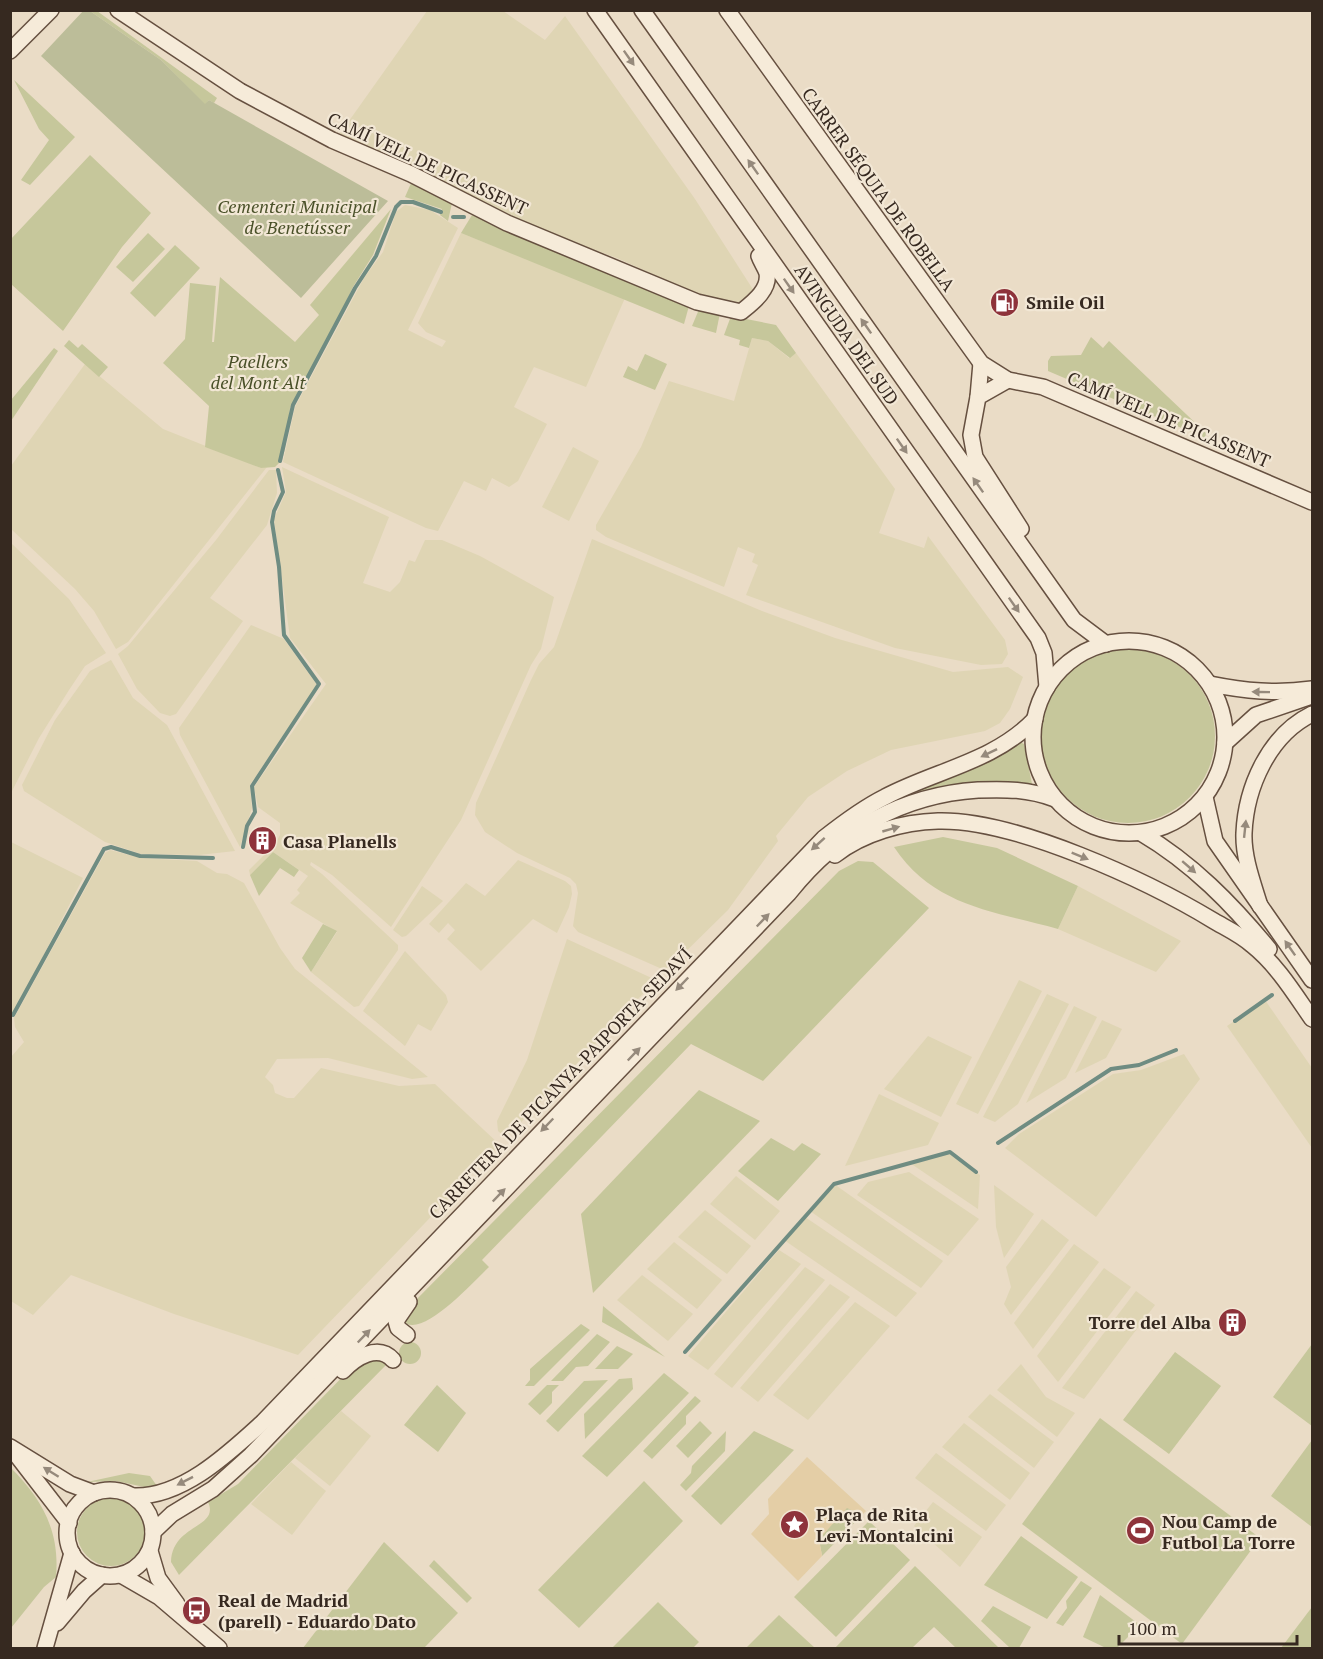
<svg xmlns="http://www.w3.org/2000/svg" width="1323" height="1659" viewBox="0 0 1323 1659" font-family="'PT Serif',serif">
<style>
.farmland{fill:#dfd5b4}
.green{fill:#c6c79b}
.sand{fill:#e4cea6}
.cemetery{fill:#bcbd99}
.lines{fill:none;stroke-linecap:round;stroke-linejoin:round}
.stream{stroke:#6f8c82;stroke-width:4}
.secondary-casing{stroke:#665040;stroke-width:18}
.secondary{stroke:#f6ebd9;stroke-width:15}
.oneway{fill:#968a7c}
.labels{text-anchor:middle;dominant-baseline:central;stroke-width:4.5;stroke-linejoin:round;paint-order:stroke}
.street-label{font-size:18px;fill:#362920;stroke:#f2e7d5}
.park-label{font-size:18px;font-style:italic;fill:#495028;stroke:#f2e7d5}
.poi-label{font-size:18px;font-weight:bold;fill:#362920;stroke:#f2e7d5;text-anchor:start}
</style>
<rect width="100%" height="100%" fill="#eadcc6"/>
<g class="farmland">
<path d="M427 11H503L545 40 565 16 695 199 754 291 749 299 736 305 701 296 617 258 533 228 446 182 339 135Z"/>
<path d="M405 205 430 210 458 228 408 330 442 347 446 341 426 332 418 323 461 233 625 298 586 387 534 367 514 407 547 424 518 481 509 487 492 478 486 491 464 481 438 531 426 528 283 462 295 407 364 278 383 252 396 212Z"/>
<path d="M752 338 768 341 789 358 796 353 895 489 879 533 924 548 928 536 1005 640 1008 654 1002 664 981 665 895 648 746 595 758 565 752 562 755 554 738 547 724 587 606 537 596 530V525L641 447 669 381 734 401Z"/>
<path d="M85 364 163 429 261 468 267 467 128 642 116 649 94 611 75 589 11 529V466Z"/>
<path d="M573 447 599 461 569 521 542 507Z"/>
<path d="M282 467 389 517 363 583 390 592 400 582 409 560 415 562 425 540H442L480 556 554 597 541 649 531 665 461 820 391 927 332 875 311 862 310 865 322 874 398 945V950L359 1006 354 1007 311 972 337 932 290 903 300 893 297 890 308 876 273 852 250 875 249 870 275 844 280 835V823L258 807 254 787 326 684 290 638 274 519 286 492Z"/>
<path d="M269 470H276L277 493 267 525 210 598 243 621 176 714 170 716 160 713 137 689 118 654 128 646 216 540Z"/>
<path d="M592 539 762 611 835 638 953 672 1008 667 1023 677 1010 709 1000 723 985 731 891 750 847 771 808 797 776 836 778 841 728 910 669 968 662 969 578 932 573 926 578 893 576 884 570 878 517 853 485 832 475 815 476 803 531 680 539 664 554 647Z"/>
<path d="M11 543 69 599 106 653 85 666 69 690 39 738 11 793Z"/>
<path d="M251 625 284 639 317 685 250 785 252 808 240 847 180 735 179 728Z"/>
<path d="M111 660 133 698 167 725 235 851 199 855 141 854 105 842 24 791 22 785 55 720 90 671Z"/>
<path d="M11 842 83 878 12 1017 10 1016Z"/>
<path d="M110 850 141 858 197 861 217 873 227 874 244 883 280 948 295 969 428 1077 412 1079 328 1058 277 1059 265 1077 273 1085 275 1093 287 1098H294L321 1068 399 1086 435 1084 500 1145 298 1355 174 1314 71 1275 33 1315 11 1301V1057L24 1042 15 1027 14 1018 105 853Z"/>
<path d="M518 860 565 881 571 886 572 894 569 907 557 933 533 919 481 971 447 939 455 930 448 923 439 933 429 924 466 883 485 896Z"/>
<path d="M422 886 443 901 406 936 402 937 393 930Z"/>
<path d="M1078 886 1181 941 1156 972 1058 929Z"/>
<path d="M567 939 656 980 506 1138 498 1131 497 1121 527 1060Z"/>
<path d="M405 951 446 995 448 1002 431 1031 418 1024 405 1046 363 1011Z"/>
<path d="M1019 980 1042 991 978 1114 956 1104Z"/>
<path d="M1047 994 1069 1004 1018 1104 995 1122 983 1117Z"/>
<path d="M1265 1000 1312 1068V1148L1227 1026Z"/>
<path d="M1074 1006 1097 1017 1066 1078 1026 1103Z"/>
<path d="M1102 1020 1122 1029 1106 1058 1075 1073Z"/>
<path d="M928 1036 972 1057 941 1117 884 1089Z"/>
<path d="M1184 1054 1200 1079 1096 1217 1005 1148 1019 1134 1113 1074 1141 1070Z"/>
<path d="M879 1094 939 1123 928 1145 845 1166Z"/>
<path d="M950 1152 980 1175 978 1209 910 1163Z"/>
<path d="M909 1172 979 1219 948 1256 857 1195 868 1182Z"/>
<path d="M736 1176 780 1211 755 1240 710 1204Z"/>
<path d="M834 1184 943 1261 921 1288 810 1211Z"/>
<path d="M994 1185 1034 1214 1004 1258 996 1227Z"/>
<path d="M705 1210 751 1246 727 1274 678 1237Z"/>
<path d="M805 1217 917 1293 896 1317 784 1240Z"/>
<path d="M1042 1219 1069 1240 1011 1315 1004 1304 1011 1287 1006 1267Z"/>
<path d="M674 1242 722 1280 697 1309 647 1269Z"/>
<path d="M1074 1244 1099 1262 1033 1349 1014 1323Z"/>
<path d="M779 1250 801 1264 708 1370 688 1356Z"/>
<path d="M805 1267 825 1280 732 1388 714 1374Z"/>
<path d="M1104 1268 1131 1287 1058 1382 1037 1356Z"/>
<path d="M642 1275 693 1314 668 1341 617 1300Z"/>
<path d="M830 1284 850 1297 758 1402 740 1388Z"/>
<path d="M1136 1291 1155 1305 1084 1399 1062 1388Z"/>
<path d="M855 1302 890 1326 808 1420 773 1395Z"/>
<path d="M1021 1364 1046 1397 1075 1413 1057 1437 997 1390Z"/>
<path d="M990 1394 1054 1442 1034 1468 968 1417Z"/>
<path d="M341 1411 371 1436 330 1486 295 1458Z"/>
<path d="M964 1423 1030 1473 1010 1500 942 1447Z"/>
<path d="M936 1453 1006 1505 986 1531 915 1478Z"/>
<path d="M291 1462 326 1491 292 1535 251 1504Z"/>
<path d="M933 1502 982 1537 960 1567 914 1526Z"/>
</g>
<g class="green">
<path d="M90 11H97L217 98 214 103 209 100 205 105 161 60Z"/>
<path d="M14 80 75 137 30 185 21 180 49 140 39 129Z"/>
<path d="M90 155 151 213 122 247 63 331 11 284V239Z"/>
<path d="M412 181 452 203 448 221 440 215 442 209 405 197Z"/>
<path d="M391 209 373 255 353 287 318 360 290 408 285 449 282 460 275 467 261 468 205 447 209 406 163 363 185 339 190 283 216 286 212 342H214L220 277 295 342 319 315 310 305Z"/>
<path d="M472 215 689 306 684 324 461 233Z"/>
<path d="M148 233 165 249 133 282 116 267Z"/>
<path d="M175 245 200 268 155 317 130 293Z"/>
<path d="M700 307 720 313 716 333 692 326Z"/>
<path d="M731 316 776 325 796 353 790 358 768 341 752 338 749 348 739 345 740 340 724 335Z"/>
<path d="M1091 337 1103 348 1109 341 1206 433 1205 438 1048 371V361L1051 356 1081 355Z"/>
<path d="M69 340 78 348 82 344 108 367 99 377 64 346Z"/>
<path d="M54 348 58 351 11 421V400Z"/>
<path d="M645 354 667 364 655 390 623 377 628 366 637 371Z"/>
<circle cx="1128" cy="736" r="87"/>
<path d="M1020 742 1024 744 1032 784C980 780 923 791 874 812L906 795 977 766Z"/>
<path d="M943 837 997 848 1078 886 1058 929C994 911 934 907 894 847Z"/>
<path d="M273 852 299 870 294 877 280 868 259 896 250 875Z"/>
<path d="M858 861 873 862 929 908 763 1081 691 1044 482 1260 489 1267C475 1280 428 1333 407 1324L405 1321 414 1302 839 871Z"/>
<path d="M323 924 337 931 311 972 302 958Z"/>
<path d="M699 1090 760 1121 593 1293 581 1214Z"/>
<path d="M771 1138 794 1151 802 1143 821 1154 778 1201 738 1171Z"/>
<path d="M603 1306 665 1357 602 1322Z"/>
<path d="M581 1324 590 1330 534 1386H525L530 1380V1369Z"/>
<path d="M597 1334 610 1342 588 1366 576 1367 563 1381H551Z"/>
<circle cx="410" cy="1353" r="11"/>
<path d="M1312 1344V1426L1273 1397Z"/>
<path d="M617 1346 633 1354 618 1369H595Z"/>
<path d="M1175 1352 1221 1386 1169 1454 1123 1420Z"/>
<path d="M378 1356 387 1364 179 1575 171 1562C172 1524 220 1528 208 1502L238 1484 354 1365Z"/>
<path d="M664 1373 689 1393 607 1477 582 1456Z"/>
<path d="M632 1378 633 1389 585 1439 584 1414 619 1379Z"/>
<path d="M608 1380 558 1432 546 1421 584 1381Z"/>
<path d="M437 1385 466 1413 438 1452 404 1425Z"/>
<path d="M547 1385H559L552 1392V1403L540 1415 528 1404Z"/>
<path d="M695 1396 701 1401 686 1416V1424L652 1459 643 1451Z"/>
<path d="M1100 1418 1260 1538 1182 1644 1022 1524Z"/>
<path d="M700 1421 712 1433 688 1458 676 1446Z"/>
<path d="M726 1431 725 1451 686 1491 680 1485 691 1473 692 1466Z"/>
<path d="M754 1431 794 1450 721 1525 691 1496Z"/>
<path d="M1312 1440V1527L1271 1496Z"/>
<path d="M11 1468C42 1499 60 1531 56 1577L44 1587 11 1628Z"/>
<path d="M129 1473 150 1476 157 1486 149 1488 116 1481 87 1482Z"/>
<path d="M644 1481 683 1521 579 1628 538 1590Z"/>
<circle cx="111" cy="1532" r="34"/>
<path d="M847 1507 862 1515 822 1556 819 1539Z"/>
<path d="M869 1521 910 1560 836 1637 794 1597Z"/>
<path d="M1021 1536 1078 1577 1047 1619 984 1585Z"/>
<path d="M384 1542 458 1613 424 1648H303Z"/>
<path d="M434 1560 472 1598 467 1603 429 1566Z"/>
<path d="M915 1566 999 1648H956L934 1627 912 1648H835Z"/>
<path d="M1081 1581 1092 1588 1063 1626 1056 1623 1067 1608 1066 1601Z"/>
<path d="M1100 1595 1140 1625 1117 1648H1106L1083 1637Z"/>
<path d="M658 1602 699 1642 693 1648H612Z"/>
<path d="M993 1606 1031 1627 1019 1648H1010L981 1621Z"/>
<path d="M1312 1607V1648H1281Z"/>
<path d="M779 1615 815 1648H746Z"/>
</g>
<path class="sand" d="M807 1457 866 1511 862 1515 847 1508 819 1539 822 1556 798 1581 751 1534 769 1514 768 1499Z"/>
<path class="cemetery" d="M84 10 90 11 161 60 205 104 209 100 388 201 301 298 41 56Z"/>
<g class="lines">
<g class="stream">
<path d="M453 217H464"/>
<path d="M280 461 293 405 355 288 376 256 396 207 401 202H413L441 212"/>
<path d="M243 847 247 826 255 812 252 786 319 684 284 635 279 567 272 522 274 511 283 492 278 470"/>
<path d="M13 1015 104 849 111 847 140 856 213 858"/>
<path d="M1235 1021 1272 995"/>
<path d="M998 1143 1111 1069 1139 1065 1176 1050"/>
<path d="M685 1352 834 1184 950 1152 976 1172"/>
</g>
<defs>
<g id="secondary">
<path d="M118 10 240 91 332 140 411 174 507 223 697 302 741 312C752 303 770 290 767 273 765 267 761 262 759 256"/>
<path d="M595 10 1038 638 1044 653 1047 687"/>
<path d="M642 10 1074 620 1106 644"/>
<path d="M727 10 981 363 1008 380 1043 387 1312 502"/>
<path d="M10 51 51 10"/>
<path d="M1008 380 978 397 971 435 975 457 1021 529"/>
<path d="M978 397 981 363"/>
<circle cx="1129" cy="737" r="96"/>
<path d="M1210 684C1245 691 1276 694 1312 689"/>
<path d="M1225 743 1256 715 1312 696"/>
<path d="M1205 797 1215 841 1312 980"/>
<path d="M1141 833C1192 863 1232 904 1269 949"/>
<path d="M835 855C863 833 903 822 938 821 1015 819 1148 881 1214 921 1226 928 1241 935 1252 945 1277 965 1294 993 1312 1019"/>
<path d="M1260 906C1253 883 1243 857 1244 833 1246 787 1269 735 1312 714"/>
<path d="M407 1335 398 1328 396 1321 409 1302"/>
<path d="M343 1371C355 1358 378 1343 393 1360"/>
<path d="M10 1447 70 1484 94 1493"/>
<path d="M18 1457 69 1523"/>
<circle cx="110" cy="1533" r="43"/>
<path d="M133 1496C182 1498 229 1453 263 1422L824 838C843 823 863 808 885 797 936 770 994 762 1035 719"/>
<path d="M153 1532 172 1514 213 1489 251 1455 789 893C837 833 900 795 978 790 1006 789 1028 789 1055 799"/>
<path d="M150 1551 158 1578 177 1604"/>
<path d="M121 1575 159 1597 219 1648"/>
<path d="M57 1623 84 1591 102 1575"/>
<path d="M45 1648 72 1553"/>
</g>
</defs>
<use href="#secondary" class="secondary-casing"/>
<use href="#secondary" class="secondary"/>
</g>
<defs><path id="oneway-solid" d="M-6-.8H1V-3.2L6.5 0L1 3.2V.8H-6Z" transform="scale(1.5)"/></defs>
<g class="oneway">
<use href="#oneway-solid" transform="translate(629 58) rotate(55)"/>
<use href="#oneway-solid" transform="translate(753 167) rotate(-125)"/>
<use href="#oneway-solid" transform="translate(789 286) rotate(55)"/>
<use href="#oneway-solid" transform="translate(866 326) rotate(-125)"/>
<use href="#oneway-solid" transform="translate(902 446) rotate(55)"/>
<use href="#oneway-solid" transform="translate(978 485) rotate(-125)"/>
<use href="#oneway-solid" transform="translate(1014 605) rotate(55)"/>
<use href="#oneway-solid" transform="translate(1261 692) rotate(-179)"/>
<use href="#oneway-solid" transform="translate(989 753) rotate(154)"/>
<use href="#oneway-solid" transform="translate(891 829) rotate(-16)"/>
<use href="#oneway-solid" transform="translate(1245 829) rotate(-84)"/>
<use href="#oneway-solid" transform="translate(818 844) rotate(138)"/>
<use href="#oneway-solid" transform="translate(1080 856) rotate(22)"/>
<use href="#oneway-solid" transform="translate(1189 867) rotate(41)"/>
<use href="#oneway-solid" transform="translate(763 920) rotate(-46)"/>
<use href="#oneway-solid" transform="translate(1290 948) rotate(-125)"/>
<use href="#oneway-solid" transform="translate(682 984) rotate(134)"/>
<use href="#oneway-solid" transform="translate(634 1054) rotate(-46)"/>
<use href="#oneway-solid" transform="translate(547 1125) rotate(134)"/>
<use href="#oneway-solid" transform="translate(499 1195) rotate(-46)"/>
<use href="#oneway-solid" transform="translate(364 1336) rotate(-46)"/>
<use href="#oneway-solid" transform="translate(51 1472) rotate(-148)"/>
<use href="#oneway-solid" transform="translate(185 1481) rotate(153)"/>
</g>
<defs>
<symbol id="fuel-disc" viewBox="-11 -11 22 22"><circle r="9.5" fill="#8e333b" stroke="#f2e7d5"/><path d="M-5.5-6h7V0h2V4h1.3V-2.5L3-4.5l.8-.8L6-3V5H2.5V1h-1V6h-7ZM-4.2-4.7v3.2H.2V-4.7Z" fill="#fff"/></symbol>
<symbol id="building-disc" viewBox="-11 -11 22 22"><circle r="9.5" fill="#8e333b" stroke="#f2e7d5"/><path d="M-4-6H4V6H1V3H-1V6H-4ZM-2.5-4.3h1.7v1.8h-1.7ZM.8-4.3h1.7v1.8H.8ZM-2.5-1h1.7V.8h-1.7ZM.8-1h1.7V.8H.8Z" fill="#fff"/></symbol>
<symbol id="sight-disc" viewBox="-11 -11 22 22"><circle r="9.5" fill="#8e333b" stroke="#f2e7d5"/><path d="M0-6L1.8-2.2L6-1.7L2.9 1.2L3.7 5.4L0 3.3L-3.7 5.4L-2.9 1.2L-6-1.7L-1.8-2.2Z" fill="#fff"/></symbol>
<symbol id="stadium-disc" viewBox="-11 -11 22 22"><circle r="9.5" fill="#8e333b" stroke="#f2e7d5"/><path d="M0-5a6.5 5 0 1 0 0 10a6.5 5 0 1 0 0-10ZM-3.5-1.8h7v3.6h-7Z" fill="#fff"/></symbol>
<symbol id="bus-disc" viewBox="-11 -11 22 22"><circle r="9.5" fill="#8e333b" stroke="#f2e7d5"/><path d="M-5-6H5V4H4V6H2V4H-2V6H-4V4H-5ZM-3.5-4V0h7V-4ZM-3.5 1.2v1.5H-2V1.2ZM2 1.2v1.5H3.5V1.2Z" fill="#fff"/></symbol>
</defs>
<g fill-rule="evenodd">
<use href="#fuel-disc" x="988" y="286" width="33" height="33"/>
<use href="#building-disc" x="246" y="824" width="33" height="33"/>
<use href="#building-disc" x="1216" y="1306" width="33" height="33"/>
<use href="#sight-disc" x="778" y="1508" width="33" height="33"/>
<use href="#stadium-disc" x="1124" y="1514" width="33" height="33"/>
<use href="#bus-disc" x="180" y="1594" width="33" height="33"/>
</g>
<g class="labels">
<g class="street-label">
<text transform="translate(428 163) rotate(25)">CAMÍ VELL DE PICASSENT</text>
<text transform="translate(879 189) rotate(54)">CARRER SÉQUIA DE ROBELLA</text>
<text transform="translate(847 334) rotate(55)">AVINGUDA DEL SUD</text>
<text transform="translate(1169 419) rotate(23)">CAMÍ VELL DE PICASSENT</text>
<text transform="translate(560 1083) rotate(-46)">CARRETERA DE PICANYA-PAIPORTA-SEDAVÍ</text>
</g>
<g class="park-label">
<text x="297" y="206">Cementeri Municipal<tspan x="297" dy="21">de Benetússer</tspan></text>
<text x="258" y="361">Paellers<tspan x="258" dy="21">del Mont Alt</tspan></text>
</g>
<g class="poi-label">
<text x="1026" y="302">Smile Oil</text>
<text x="283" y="841">Casa Planells</text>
<text x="1211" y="1322" text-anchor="end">Torre del Alba</text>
<text x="816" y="1514">Plaça de Rita<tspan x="816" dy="21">Levi-Montalcini</tspan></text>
<text x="1162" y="1521">Nou Camp de<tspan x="1162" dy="21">Futbol La Torre</tspan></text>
<text x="218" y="1600">Real de Madrid<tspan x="218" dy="21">(parell) - Eduardo Dato</tspan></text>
</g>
</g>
<rect width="1323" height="1659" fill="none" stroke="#362920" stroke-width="24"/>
<path d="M1119 1635v9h178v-9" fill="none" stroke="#362920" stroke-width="3"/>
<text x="1128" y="1635" font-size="18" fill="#362920" stroke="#f2e7d5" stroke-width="4.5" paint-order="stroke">100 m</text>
</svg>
